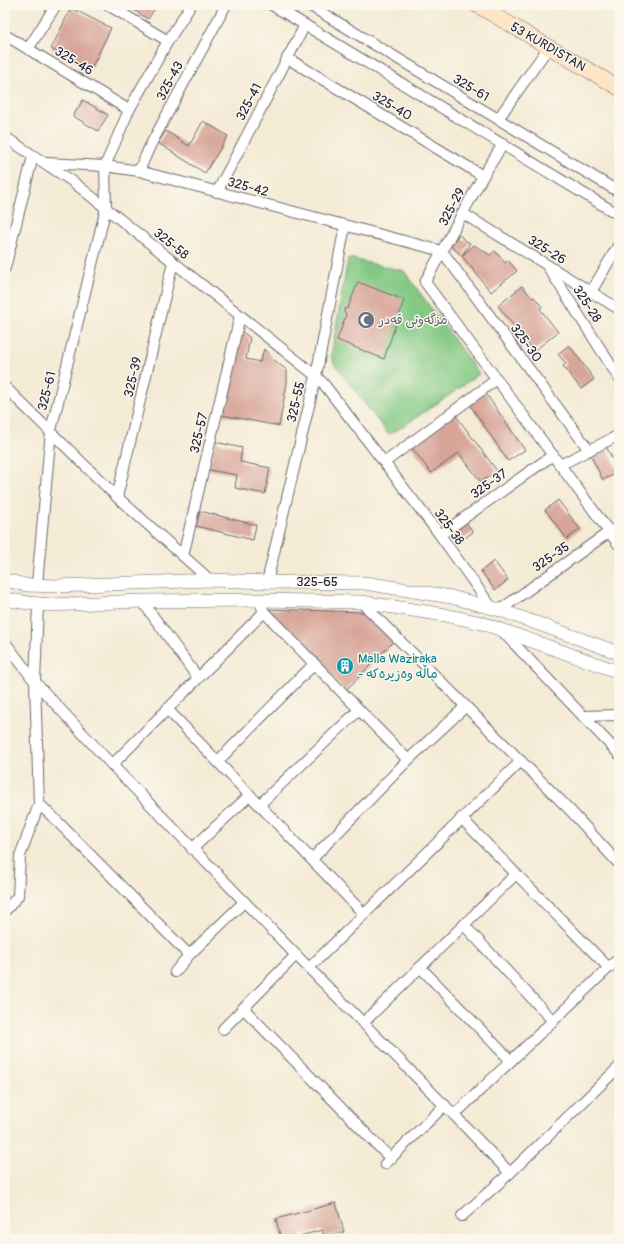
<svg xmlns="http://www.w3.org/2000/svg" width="624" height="1244" viewBox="0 0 624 1244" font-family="Pangolin,'Playpen Sans Arabic',sans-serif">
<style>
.green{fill:#83c984;stroke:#527660}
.building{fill:#d8a599}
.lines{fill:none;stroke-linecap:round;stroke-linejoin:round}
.minor-casing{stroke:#6c6871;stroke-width:12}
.tertiary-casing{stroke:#6c6871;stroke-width:14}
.secondary-casing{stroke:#6c6871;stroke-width:16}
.minor{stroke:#fff;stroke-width:10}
.tertiary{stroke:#fff;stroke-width:13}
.secondary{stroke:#fde5c5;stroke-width:15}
.labels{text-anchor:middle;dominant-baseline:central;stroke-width:3;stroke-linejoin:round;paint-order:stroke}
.street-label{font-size:13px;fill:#22223b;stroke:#fbf7ec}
.worship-label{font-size:13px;fill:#5b616d;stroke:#fbf7ec;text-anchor:start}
.culture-label{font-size:13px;fill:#0d838f;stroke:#fbf7ec;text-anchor:start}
</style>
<rect width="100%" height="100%" fill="#fbf7ec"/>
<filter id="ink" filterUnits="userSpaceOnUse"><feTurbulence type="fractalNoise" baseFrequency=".025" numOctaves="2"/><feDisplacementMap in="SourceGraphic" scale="8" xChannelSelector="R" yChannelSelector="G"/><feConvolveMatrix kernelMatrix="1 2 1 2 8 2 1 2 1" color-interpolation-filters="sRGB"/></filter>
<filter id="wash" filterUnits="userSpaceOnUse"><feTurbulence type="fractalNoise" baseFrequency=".012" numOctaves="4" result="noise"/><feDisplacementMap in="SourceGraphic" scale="16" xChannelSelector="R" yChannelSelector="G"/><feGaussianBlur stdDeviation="0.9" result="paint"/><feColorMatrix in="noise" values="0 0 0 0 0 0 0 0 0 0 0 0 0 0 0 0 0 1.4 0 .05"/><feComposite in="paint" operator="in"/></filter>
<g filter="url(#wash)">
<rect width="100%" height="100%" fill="#f4ebd5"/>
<path class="green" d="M348 258 404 271 479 374 457 390 396 431 388 434 333 362 331 356Z"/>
<g id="blocks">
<g class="building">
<path d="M126 5H157L148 19Z"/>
<path d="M71 8 111 28 91 69 51 49Z"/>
<path d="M83 100 108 115 98 131 73 116Z"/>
<path d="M203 121 228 136 205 173 158 143 166 131 189 146Z"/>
<path d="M459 234 463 239 470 243 462 256 474 245 490 255 495 251 505 263 508 260 517 271 491 292 462 256 451 246Z"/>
<path d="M358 282 404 300 384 359 337 340 346 315 344 311V309L348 308Z"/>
<path d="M522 286 532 298 534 297 542 307 540 309 558 332 534 351 498 306Z"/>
<path d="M239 329 250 338 246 359 260 362 264 349 274 360 287 370V383L279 426 222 415Z"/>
<path d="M569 345 594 379 581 389 563 366 566 364 558 354Z"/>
<path d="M484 391 525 450 508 461 468 402Z"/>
<path d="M454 413 497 471 481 482 459 453 431 473 410 445Z"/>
<path d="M215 442 242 448 240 462 270 468 265 494 235 488 237 475 209 470Z"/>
<path d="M606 446 619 472 603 480 590 454Z"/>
<path d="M558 500 580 529 567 539 545 510Z"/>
<path d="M200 511 256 525 253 540 196 526Z"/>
<path d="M466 522 473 532 458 543 451 533Z"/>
<path d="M494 561 508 580 495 590 481 571Z"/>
<path d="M265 609 363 612 394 641 345 691Z"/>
<path d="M336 1203 344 1232 324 1237 322 1230 300 1236 301 1239H281L276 1219Z"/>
</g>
</g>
</g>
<g filter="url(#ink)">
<use href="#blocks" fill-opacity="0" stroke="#6c6871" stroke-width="1"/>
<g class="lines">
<defs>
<g id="minor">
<path d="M108 5 168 41"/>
<path d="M272 5 619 215"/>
<path d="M309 5 619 192"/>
<path d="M5 35 129 110"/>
<path d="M28 49 56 5"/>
<path d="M287 58 483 176"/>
<path d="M498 119 548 48"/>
<path d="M5 137 72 181 316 376 323 383 440 535 492 608"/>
<path d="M503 144 483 176 425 282 619 545"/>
<path d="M46 163 105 166 139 171 442 251 589 450"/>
<path d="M139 171 150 146 226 5"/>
<path d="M217 192 305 25"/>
<path d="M462 213 619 309"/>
<path d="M548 267 619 378"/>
<path d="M5 268 33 156"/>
<path d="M591 292 619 244"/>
<path d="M5 387 117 497 210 580"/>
<path d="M385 462 497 379"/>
<path d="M560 465 619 435"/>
<path d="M117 497 173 262"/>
<path d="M440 535 553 455"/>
<path d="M183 556 240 316"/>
<path d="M267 582 316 376 345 226"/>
<path d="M37 584 51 430 106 208 105 166 129 110 168 41 191 5"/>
<path d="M259 600 264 612 408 760"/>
<path d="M142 601 198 678"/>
<path d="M361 602 569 809 619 864"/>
<path d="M38 604 35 682 39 804 52 816 189 955"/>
<path d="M500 610 609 532 619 527"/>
<path d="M502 631 619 754"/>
<path d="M5 642 35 682 112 765 296 955 454 1115 510 1173"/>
<path d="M167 709 364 914"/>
<path d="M583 716 619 715"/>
<path d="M218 761 314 664"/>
<path d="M112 765 264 612"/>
<path d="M259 805 359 710"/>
<path d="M461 818 609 968"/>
<path d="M192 849 250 795"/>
<path d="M312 859 408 760 466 706"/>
<path d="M5 911 18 896 20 856 39 804"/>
<path d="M464 925 553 1021"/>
<path d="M420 967 511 1061"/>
<path d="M309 968 521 761"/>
<path d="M175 972 189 955 244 902"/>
<path d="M243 1008 391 1159"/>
<path d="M363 1023 516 874"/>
<path d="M223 1029 296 955"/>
<path d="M454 1115 619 958"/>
<path d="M385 1164 445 1105"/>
<path d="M462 1216 510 1173 619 1067"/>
</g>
<g id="tertiary">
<path d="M5 580 26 585 57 586 210 580 267 582 365 583 451 597 500 610 619 653"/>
<path d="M5 599 28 603 50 605 142 601 259 600 361 602 445 615 482 623 619 672"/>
</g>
<path id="secondary" d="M477 5 619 88"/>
</defs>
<use href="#minor" class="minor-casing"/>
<use href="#tertiary" class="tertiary-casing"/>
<use href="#secondary" class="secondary-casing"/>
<use href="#minor" class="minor"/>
<use href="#tertiary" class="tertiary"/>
<use href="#secondary" class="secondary"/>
</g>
</g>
<defs>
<symbol id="mosque-disc" viewBox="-11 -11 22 22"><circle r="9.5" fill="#6b7280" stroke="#fbf7ec"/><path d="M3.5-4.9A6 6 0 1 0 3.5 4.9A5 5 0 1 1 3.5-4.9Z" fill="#fff"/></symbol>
<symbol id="building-disc" viewBox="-11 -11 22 22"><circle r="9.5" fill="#0f9aa8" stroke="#fbf7ec"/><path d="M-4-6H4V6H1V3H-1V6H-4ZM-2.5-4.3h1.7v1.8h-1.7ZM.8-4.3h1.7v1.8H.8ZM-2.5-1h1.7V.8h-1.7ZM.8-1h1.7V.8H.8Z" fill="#fff"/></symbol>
</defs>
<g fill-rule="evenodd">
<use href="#mosque-disc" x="356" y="310" width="20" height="20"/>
<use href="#building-disc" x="335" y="656" width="20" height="20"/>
</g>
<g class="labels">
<g class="street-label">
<text transform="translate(548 47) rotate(30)">53 KURDISTAN</text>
<text transform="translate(74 61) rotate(31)">325-46</text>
<text transform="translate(170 81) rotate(-62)">325-43</text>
<text transform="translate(471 88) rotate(31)">325-61</text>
<text transform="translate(249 102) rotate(-62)">325-41</text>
<text transform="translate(392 106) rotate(31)">325-40</text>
<text transform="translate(248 187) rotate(15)">325-42</text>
<text transform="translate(452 207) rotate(-62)">325-29</text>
<text transform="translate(171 244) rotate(39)">325-58</text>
<text transform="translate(547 250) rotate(32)">325-26</text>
<text transform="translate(587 304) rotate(57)">325-28</text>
<text transform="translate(526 343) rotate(54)">325-30</text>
<text transform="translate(133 377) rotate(-77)">325-39</text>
<text transform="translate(47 391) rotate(-76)">325-61</text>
<text transform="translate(296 402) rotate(-77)">325-55</text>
<text transform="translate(199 433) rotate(-77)">325-57</text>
<text transform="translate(489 484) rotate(-35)">325-37</text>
<text transform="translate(449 527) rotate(54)">325-38</text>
<text transform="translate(551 557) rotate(-35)">325-35</text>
<text x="317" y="582">325-65</text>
</g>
<g class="worship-label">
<text x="379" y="320">مزگەوتی قەدر</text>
</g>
<g class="culture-label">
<text x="358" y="659">Malla Waziraka<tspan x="358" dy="15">- ماڵە وەزیرەکە</tspan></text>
</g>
</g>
<rect width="624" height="1244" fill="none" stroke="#fbf7ec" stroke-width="20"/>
</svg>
